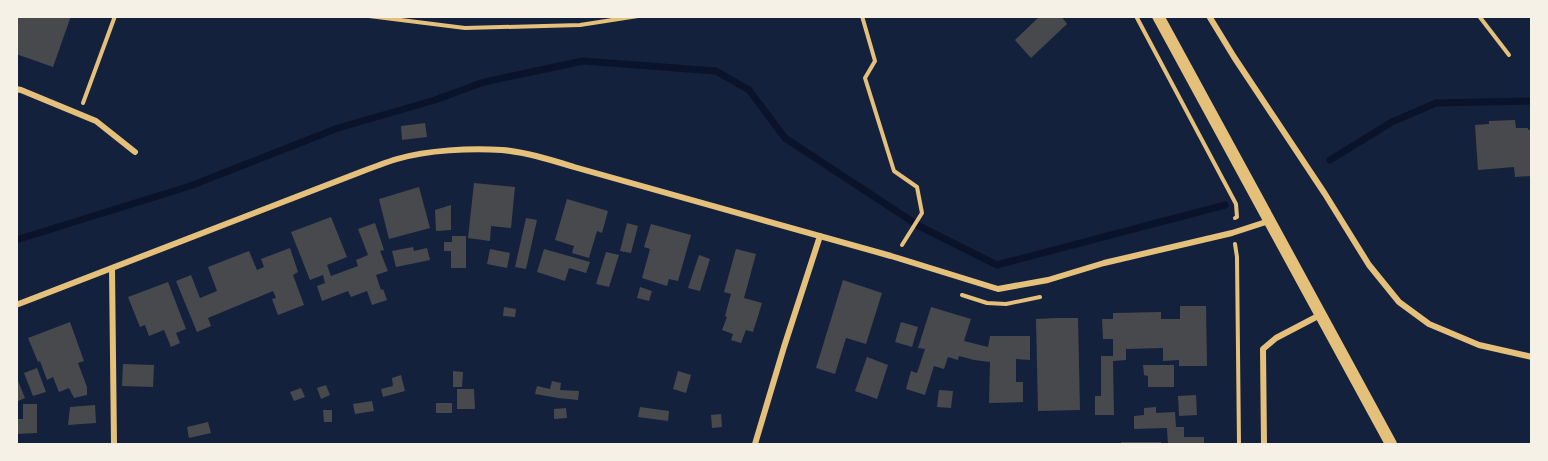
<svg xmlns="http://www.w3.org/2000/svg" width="1548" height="461" viewBox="0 0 1548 461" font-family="'Nunito Sans',sans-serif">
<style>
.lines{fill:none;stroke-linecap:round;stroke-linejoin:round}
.stream{stroke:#0b132b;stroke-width:7}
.building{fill:#48494c}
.path{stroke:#e5c07b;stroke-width:4}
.minor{stroke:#e5c07b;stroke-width:6}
.secondary{stroke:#e5c07b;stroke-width:12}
</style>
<rect width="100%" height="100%" fill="#14213d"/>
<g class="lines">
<g class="stream">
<path d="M1330 160 1392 122 1436 103 1532 101"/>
<path d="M16 240 190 186 338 128 435 100 484 82 583 61 716 71 749 90 785 138 919 226 997 265 1225 205"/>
</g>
</g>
<g class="building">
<path d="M16 16H71L53 67 16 54Z"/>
<path d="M1040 16H1061L1067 24 1031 58 1015 40Z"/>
<path d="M1515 120 1516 128H1528V130L1532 129V176L1515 177 1514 167 1478 170 1475 125 1489 124V121Z"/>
<path d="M425 123 427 137 402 140 401 126Z"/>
<path d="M474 183 515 187 511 228 491 226 490 241 468 238Z"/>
<path d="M419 187 430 228 389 239 379 199Z"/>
<path d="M567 199 608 211 602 233 597 231 589 258 572 253 574 246 555 240Z"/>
<path d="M451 205V230L436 231 435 210Z"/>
<path d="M331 217 347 257 327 265 331 276 358 266 356 260 368 255 358 229 375 223 384 250 380 251 388 271 376 275 381 290 383 289 387 300 372 305 367 291 351 297 348 291 322 301 317 286 325 283 323 275 310 280 291 232Z"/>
<path d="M526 218 537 220 526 269 515 267Z"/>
<path d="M627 223 638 226 631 253 620 251Z"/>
<path d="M651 224 691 235 678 281 669 279 667 286 642 278 650 249 644 247Z"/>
<path d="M452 236H466V268H451V251H444V242H452Z"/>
<path d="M413 247 414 251 427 248 430 260 396 267 392 251Z"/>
<path d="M290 248 298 272 293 275 304 305 278 315 272 299 276 298 273 291 208 318 211 326 197 332 176 281 191 275 200 298 217 291 208 267 249 251 257 270 264 267 261 259Z"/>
<path d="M490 249 510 253 507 268 487 264Z"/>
<path d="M544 249 590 262 586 273 569 268 565 281 537 272Z"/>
<path d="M736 249 756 254 744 298 762 303 753 332 746 330 741 343 731 340 733 334 722 330 727 317 725 316 731 294 724 292Z"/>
<path d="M606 252 619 255 609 287 596 284Z"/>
<path d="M699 255 710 259 700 291 688 288Z"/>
<path d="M843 280 882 293 866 344 846 338 835 374 816 368Z"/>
<path d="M168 282 186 329 176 333 180 343 171 347 164 330 149 336 145 325 140 327 128 297Z"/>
<path d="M640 287 652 291 649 301 637 298Z"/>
<path d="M1180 306H1206L1207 366H1179V360L1163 361V348L1126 349V360L1113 361 1114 415H1095V396H1101V356H1113V339H1103L1102 319H1113V313L1161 312V319H1180Z"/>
<path d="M504 307 516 309 515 317 503 316Z"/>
<path d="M931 307 971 319 964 341 988 347 990 336H1030V360L1016 359V382H1023V402L989 403 990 362 974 360 959 356 958 360 948 357 944 369 934 366 925 395 906 389 911 371 917 373 925 349 918 348Z"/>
<path d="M1057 318H1078L1080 410 1038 411 1036 319Z"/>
<path d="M70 322 84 361 78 363 87 387V395L74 398 69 388 59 392 53 377 47 380 40 361 38 362 28 338Z"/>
<path d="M901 322 918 327 912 347 895 342Z"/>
<path d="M867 357 888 365 877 399 855 391Z"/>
<path d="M123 364 154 365 153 387 122 386Z"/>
<path d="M1143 365H1174V387H1148V376L1144 375Z"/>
<path d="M37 368 46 392 33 396 24 373Z"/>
<path d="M453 371 463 372 462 387H453Z"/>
<path d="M678 371 691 375 686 393 673 389Z"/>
<path d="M401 375 405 391 383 397 381 389 393 386 392 378Z"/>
<path d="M16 376 25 398 16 402Z"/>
<path d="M552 381 561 383 560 390 579 391 578 400 558 398 535 394 537 386 550 389Z"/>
<path d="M326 385 330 395 321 399 317 388Z"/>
<path d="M301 388 305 397 294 401 290 392Z"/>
<path d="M457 389H474L475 409H457Z"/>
<path d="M939 390 953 391 951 408 937 407Z"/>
<path d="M1196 395 1197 415 1179 416 1178 396Z"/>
<path d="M372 401 374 411 355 414 353 404Z"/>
<rect x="436" y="403" width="16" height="10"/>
<path d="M23 404H37V433L16 434V419H23Z"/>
<path d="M95 405 96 423 68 425 70 407Z"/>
<path d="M640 407 669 411 668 421 638 417Z"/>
<path d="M1156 407V413L1175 412 1176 427H1184V437H1204V444H1168L1167 428 1134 429V416L1144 415V408Z"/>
<path d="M566 408 567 418 554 419V409Z"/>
<path d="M323 410H332V422H324Z"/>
<path d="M721 414 722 427 712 428 711 415Z"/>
<path d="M208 422 211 433 189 438 187 427Z"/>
<rect x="1121" y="442" width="40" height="2"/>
</g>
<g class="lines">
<g class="path">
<path d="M369 16 465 28 580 25 638 16"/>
<path d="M862 16 875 61 865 78 894 171 917 187 922 213 902 245"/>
<path d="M1136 16 1236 204 1237 217 1235 218"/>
<path d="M1479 16 1509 55"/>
<path d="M83 103 115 16"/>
<path d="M1235 244 1237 257 1239 444"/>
<path d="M962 295 987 303 1006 304 1040 297"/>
</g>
<g class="minor">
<path d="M1209 16 1234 57 1325 194 1369 265 1399 302 1429 324 1479 345 1532 357"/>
<path d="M16 89 21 90 96 121 135 152"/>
<path d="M112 269 114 444"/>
<path d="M16 305 358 173C371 168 384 163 397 159 428 150 470 148 502 150 526 152 551 160 574 167L891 256 998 289 1048 280 1104 263 1232 233 1269 221"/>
<path d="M755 444 784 347 820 236"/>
<path d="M1264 444 1263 349 1276 338 1320 315"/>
</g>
<path class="secondary" d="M1158 16 1391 444"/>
</g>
<rect width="1548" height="461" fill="none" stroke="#f6f1e7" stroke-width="36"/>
</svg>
